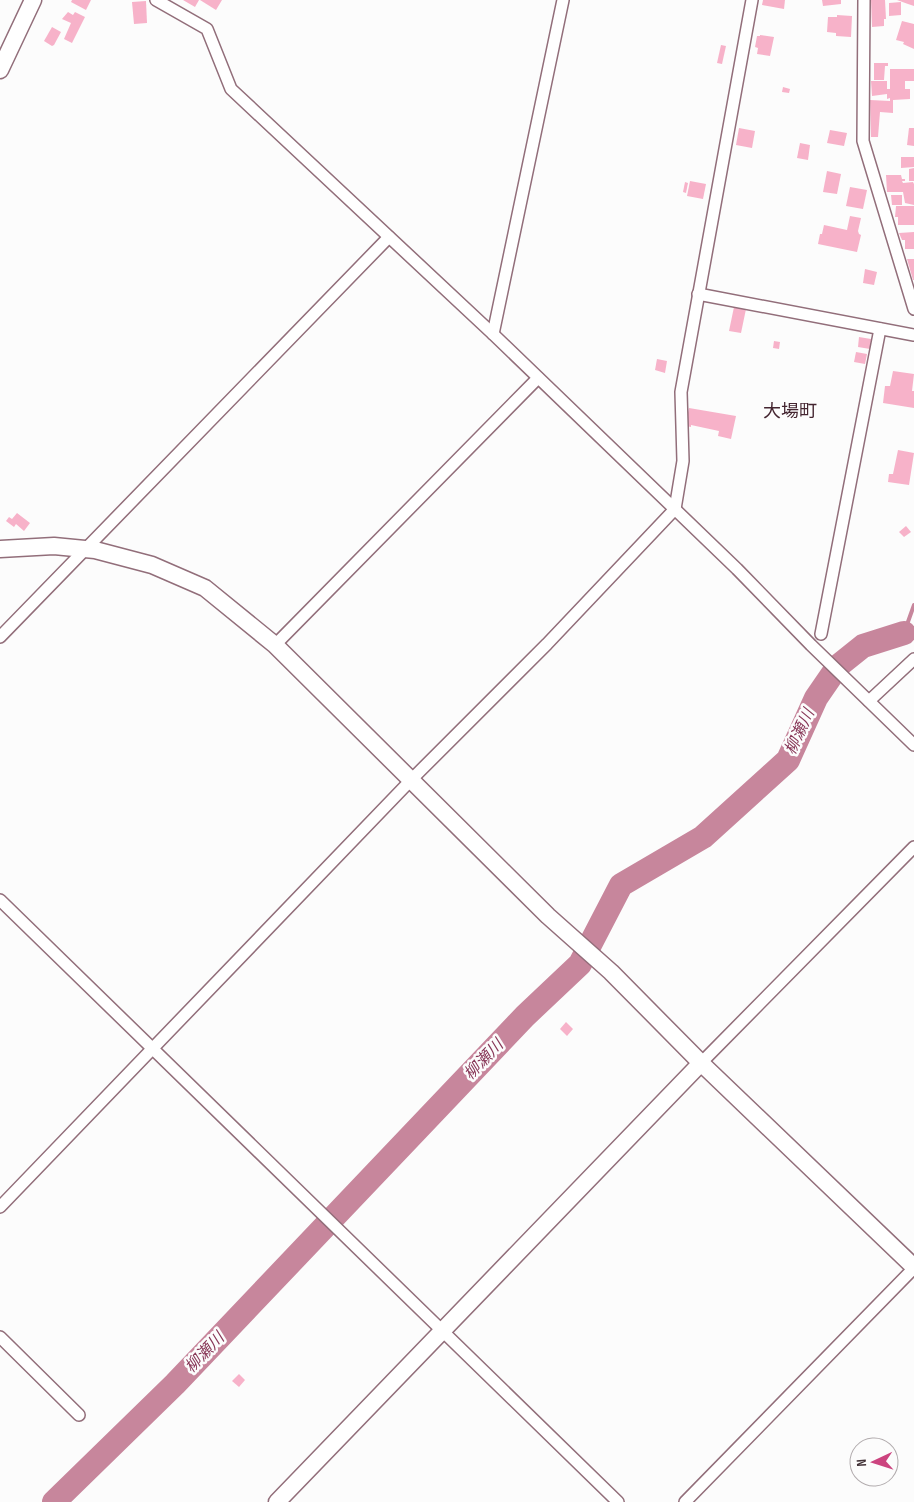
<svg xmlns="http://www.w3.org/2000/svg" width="914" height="1502" viewBox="0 0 914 1502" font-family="'Sofia Sans Condensed','Noto Sans JP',sans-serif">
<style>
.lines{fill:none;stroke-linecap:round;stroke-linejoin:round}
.stream{stroke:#c7869c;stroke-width:4}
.river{stroke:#c7869c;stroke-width:24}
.building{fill:#f7b2c9}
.street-casing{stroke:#926e7a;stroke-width:14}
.secondary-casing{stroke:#926e7a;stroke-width:19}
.street{stroke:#fff;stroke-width:11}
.secondary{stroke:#fff;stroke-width:16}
.labels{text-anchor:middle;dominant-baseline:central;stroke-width:5;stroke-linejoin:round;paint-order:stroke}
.water-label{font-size:16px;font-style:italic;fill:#883858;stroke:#fcfcfc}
.quarter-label{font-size:18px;fill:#442530;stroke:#fcfcfc}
</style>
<rect width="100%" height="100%" fill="#fcfcfc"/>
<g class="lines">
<g class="stream">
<path d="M904 633 914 605"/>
<path d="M904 633 914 628"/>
</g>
<path class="river" d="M54 1502 175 1384 525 1016 580 964 621 885 703 837 788 760 816 698 838 666 863 646 904 633"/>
</g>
<g class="building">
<path d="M72 0H91L86 10 71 2Z"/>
<path d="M183 0H199L195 7Z"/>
<path d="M200 0H222L216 10Z"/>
<path d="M763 0H785L784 9 762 5Z"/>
<path d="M822 0H841V4L823 6Z"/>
<path d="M871 0H885L886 19H884V26L872 27Z"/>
<path d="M897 0H914V6L908 4Z"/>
<path d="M146 1 147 23 134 24 132 2Z"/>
<path d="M901 2V15L889 16V3Z"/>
<path d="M68 12 73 15 75 12 85 17 72 43 64 39 71 23 62 19Z"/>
<path d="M837 15 852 16 851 37 836 36V33L827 32 828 17H837Z"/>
<path d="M902 21 914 24V49L903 44 904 42 896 40Z"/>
<path d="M52 27 61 32 54 45 52 46 44 41Z"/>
<path d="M760 35 774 37 770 56 757 54 758 48 755 47 757 36H760Z"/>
<path d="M721 45 726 46 722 64 717 63Z"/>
<path d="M874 63H888V66H885L884 80H874Z"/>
<path d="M890 69H914V81H905V89H910V99L893 100V113L880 112 878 137H871L870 100 890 101V98L887 99V94L872 96 871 81H887V89H890Z"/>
<path d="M783 87 790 89 789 93 782 92Z"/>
<path d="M739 128 755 131 752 148 736 145Z"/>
<path d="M909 128H914V146L907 145Z"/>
<path d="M830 130 847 133 844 146 827 143Z"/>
<path d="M800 143 810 145 808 160 797 158Z"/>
<path d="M901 157H914V167L901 168Z"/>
<path d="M914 168V181H909V169Z"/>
<path d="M827 171 841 174 837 194 823 192Z"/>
<path d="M886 175H901L902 179H905V181H902L903 183 913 182 914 184V205L905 203 903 192H887Z"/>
<path d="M690 181 706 184 703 199 687 196Z"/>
<path d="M685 182 688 183 686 193 683 192Z"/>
<path d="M850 187 867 190 863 209 846 206Z"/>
<path d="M891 195H902V205H892Z"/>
<path d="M896 206H914V225H898V217H895Z"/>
<path d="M850 216 861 218 858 231 859 234 861 235 857 252 818 244 820 234H822L824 225 847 230Z"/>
<path d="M914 232V249H905V240H902L899 233Z"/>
<path d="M907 259H914V280H913Z"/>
<path d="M865 269 877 272 874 285 863 283Z"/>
<path d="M734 307 746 309 741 333 729 331Z"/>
<path d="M859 337 871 339 870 349 858 347Z"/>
<path d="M774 341 780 342 779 349 773 348Z"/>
<path d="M856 352 867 354 865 364 854 362Z"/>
<path d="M657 359 667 361 665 373 655 370Z"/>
<path d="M893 371 914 374 912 391H914V408L883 403 885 386H890Z"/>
<path d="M689 408 736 416 731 439 718 436 719 431 691 425V427L685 426Z"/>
<path d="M898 450 914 453 909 485 888 482 889 474H893Z"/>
<path d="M17 513 30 523 24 531 16 524 14 527 6 521 9 517 12 519Z"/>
<path d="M906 526 911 532 904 537 899 532Z"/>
<path d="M566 1022 573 1029 567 1036 560 1029Z"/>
<path d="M239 1374 245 1380 239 1387 232 1381Z"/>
</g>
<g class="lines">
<defs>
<g id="street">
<path d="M156 0 207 29 231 89 493 334 737 569 811 645 914 745"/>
<path d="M864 0 863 141 914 309"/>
<path d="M698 294 914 335"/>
<path d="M493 334 563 0"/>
<path d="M821 634 880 329"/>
<path d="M0 637 389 237"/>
<path d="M275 645 538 378"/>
<path d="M869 701 914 659"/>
<path d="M0 900 618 1502"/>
<path d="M701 1063 914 847"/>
<path d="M0 1207 412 779 547 644 675 509 683 461 681 392 752 0"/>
<path d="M0 1337 79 1415"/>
<path d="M685 1502 914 1268"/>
</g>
<g id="secondary">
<path d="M0 70 33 0"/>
<path d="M0 549 54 546 95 550 152 565 205 588 275 645 548 916 611 972 701 1063 914 1267"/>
<path d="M277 1502 701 1063"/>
</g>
</defs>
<use href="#street" class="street-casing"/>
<use href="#secondary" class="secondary-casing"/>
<use href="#street" class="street"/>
<use href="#secondary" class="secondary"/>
</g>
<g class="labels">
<g class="water-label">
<text transform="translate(800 732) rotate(-65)">柳瀬川</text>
<text transform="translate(484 1060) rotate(-46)">柳瀬川</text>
<text transform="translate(205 1353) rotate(-46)">柳瀬川</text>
</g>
<g class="quarter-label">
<text x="790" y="411">大場町</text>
</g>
</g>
<g transform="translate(874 1462) rotate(266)"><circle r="24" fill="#fcfcfc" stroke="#b1abad"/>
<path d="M0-4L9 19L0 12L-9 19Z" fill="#cc447f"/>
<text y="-8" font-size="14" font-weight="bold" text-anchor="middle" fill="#413136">N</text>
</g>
</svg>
